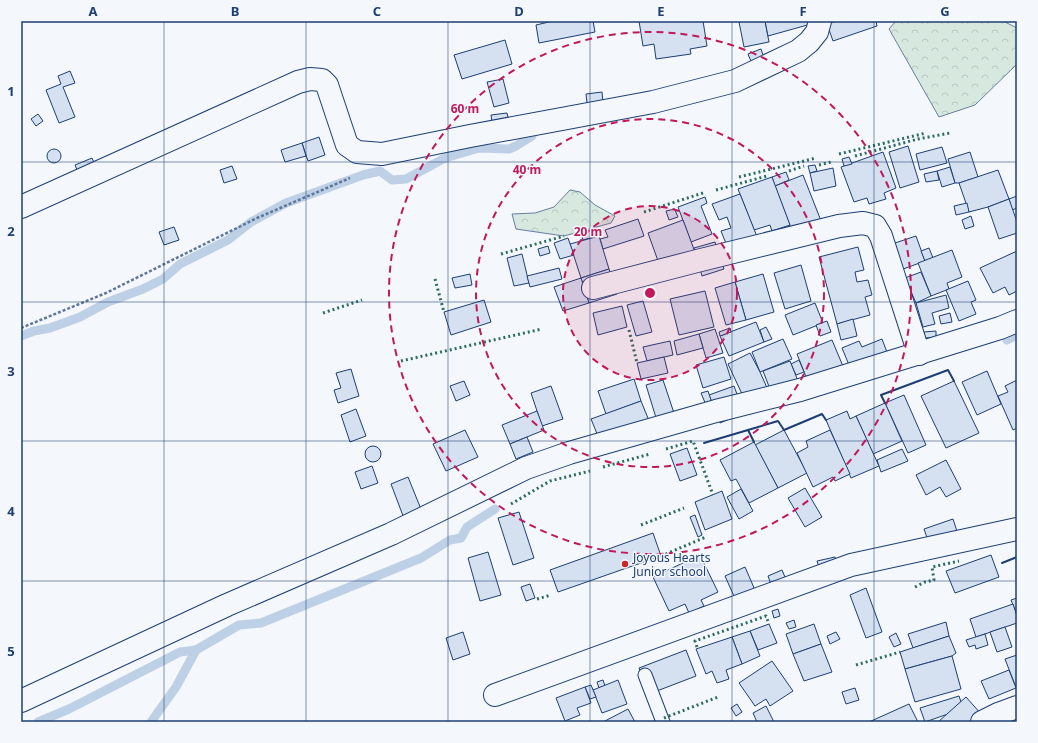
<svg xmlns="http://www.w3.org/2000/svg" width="1038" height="743" viewBox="0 0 1038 743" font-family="'Noto Sans',sans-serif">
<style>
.forest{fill:url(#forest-crowns);stroke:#687fa3}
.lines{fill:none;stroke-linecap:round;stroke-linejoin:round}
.stream{stroke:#bed0e5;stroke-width:9}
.building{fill:#d5e0f0;stroke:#1d3f73}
.service-casing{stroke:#1d3f73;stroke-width:15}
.minor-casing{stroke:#1d3f73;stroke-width:24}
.path{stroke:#5e769c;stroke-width:2.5;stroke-dasharray:3 2;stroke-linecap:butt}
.service{stroke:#f4f7fb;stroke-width:13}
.minor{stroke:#f4f7fb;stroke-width:22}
.hedge{stroke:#2c6c60;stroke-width:3;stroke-dasharray:2 3;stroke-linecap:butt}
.wall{stroke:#1d3f73;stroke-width:2}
.grid{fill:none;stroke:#1d3f73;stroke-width:1;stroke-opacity:0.55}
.ring{fill:none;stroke:#c2185b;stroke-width:2;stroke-dasharray:7 5}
.poi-dot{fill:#c62828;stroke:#f4f7fb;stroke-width:1.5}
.labels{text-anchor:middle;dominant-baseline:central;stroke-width:3;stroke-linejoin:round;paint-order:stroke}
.poi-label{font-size:12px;fill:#1d3f73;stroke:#f4f7fb;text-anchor:start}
.centre{fill:#c2185b;stroke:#f4f7fb;stroke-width:2}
.ring-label{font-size:12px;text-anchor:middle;font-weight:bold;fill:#c2185b;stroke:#f4f7fb;stroke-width:3;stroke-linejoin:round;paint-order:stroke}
.neatline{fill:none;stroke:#1d3f73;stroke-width:1.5}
.grid-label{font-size:13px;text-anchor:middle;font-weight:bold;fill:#1d3f73}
</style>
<defs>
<pattern id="forest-crowns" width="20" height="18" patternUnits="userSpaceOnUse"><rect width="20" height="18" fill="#d7e8df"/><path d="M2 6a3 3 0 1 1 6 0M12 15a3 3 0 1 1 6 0" fill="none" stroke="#b8c8c3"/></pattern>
</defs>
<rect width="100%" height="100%" fill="#f4f7fb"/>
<g class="forest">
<path d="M896 21H1003L1017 28V64L975 105 939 117 889 29Z"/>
<path d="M570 190 580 192 595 205 615 216 611 223 564 236 516 229 512 214 535 213 554 207Z"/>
</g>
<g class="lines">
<g class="stream">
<path d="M21 336 34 331 50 328 80 317 108 302 143 289 163 279 180 264 228 240 251 222 286 203 363 175 380 171 392 180 406 179 445 158 479 148 509 149 516 146 532 136"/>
<path d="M1007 340 1017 335"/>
<path d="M38 722 69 709 180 652 196 650"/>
<path d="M151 722 176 687 196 650 239 625 261 623 421 558 450 540 461 538 467 527 495 509"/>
</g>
</g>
<g class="building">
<path d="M553 21H593L595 32 539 43 536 25Z"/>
<path d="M639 21H703L707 46 690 49 691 54 656 59 654 44 643 46Z"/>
<path d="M744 21H765L769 42 744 47 739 22Z"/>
<path d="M765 21H810L811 24 768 36Z"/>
<path d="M837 21H876L877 26 833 41 827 24Z"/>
<path d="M505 40 512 64 462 79 454 55Z"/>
<path d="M761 49 769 73 753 66 748 54Z"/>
<path d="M70 71 75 83 63 87 75 117 59 123 46 90 61 84 58 76Z"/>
<path d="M503 79 509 103 494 107 487 82Z"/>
<path d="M602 92 603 103 589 120 586 94Z"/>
<path d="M507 113 511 132 494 135 491 115Z"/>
<path d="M38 114 43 121 36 126 31 119Z"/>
<path d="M319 137 325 155 308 161 302 143Z"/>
<path d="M302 143 306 156 285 162 281 150Z"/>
<path d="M908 146 919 182 900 188 889 152Z"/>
<path d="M942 147 947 163 920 170 916 154Z"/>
<circle cx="54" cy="156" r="7"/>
<path d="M883 152 896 188 884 193 886 199 869 204 867 198 854 202 841 167Z"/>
<path d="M970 152 978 177 959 183H955L948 159Z"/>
<path d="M849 157 852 164 844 166 842 159Z"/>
<path d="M92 158 98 172 81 179 75 165Z"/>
<path d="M815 165 817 171 810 173 808 166Z"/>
<path d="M232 166 237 179 224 183 220 170Z"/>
<path d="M950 167 955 183 942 187 937 171Z"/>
<path d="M833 168 836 186 814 191 810 173Z"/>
<path d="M998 170 1009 199 988 207 969 212 959 183Z"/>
<path d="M937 171 939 180 926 182 924 174Z"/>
<path d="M786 172 789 180 775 186 772 177Z"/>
<path d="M803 175 827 236 795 239 775 186Z"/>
<path d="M772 177 790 225 772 231 770 225 754 230 738 189Z"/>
<path d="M740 194 762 249 733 261 721 231 731 228 727 217 719 220 712 204Z"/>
<path d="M1017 196V208L1012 210 1009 199Z"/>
<path d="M705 197 707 203 701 206 712 234 691 242 678 207Z"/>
<path d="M1009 199 1017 222V233L999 239 988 207Z"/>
<path d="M967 203 969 212 956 215 954 206Z"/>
<path d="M675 210 678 217 669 220 666 211 675 209Z"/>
<path d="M971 216 974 226 965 229 962 220Z"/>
<path d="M638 219 644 236 603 249 600 239 608 237 605 230Z"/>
<path d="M683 220 698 260 662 272 648 233Z"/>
<path d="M174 227 179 240 164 245 159 232Z"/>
<path d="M593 230 594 237 583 240 581 233Z"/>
<path d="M599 236 609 269 581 278 570 244Z"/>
<path d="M916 236 925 261 895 272 886 246Z"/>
<path d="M568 238 574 255 560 259 554 243Z"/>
<path d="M715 242 724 269 702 276 694 248Z"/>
<path d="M548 246 550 253 540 256 538 249Z"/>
<path d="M858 247 864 270 855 272 857 282 868 280 872 295 865 297 870 315 837 324 819 257Z"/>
<path d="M929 248 933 258 925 261 921 251Z"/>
<path d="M952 250 962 277 947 283 949 289 931 296 918 263Z"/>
<path d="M1017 251V291L1009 295 1005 287 993 293 980 268Z"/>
<path d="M522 254 529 283 514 286 507 258Z"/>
<path d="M801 265 811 301 785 309 774 273Z"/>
<path d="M559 268 562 279 530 287 527 276Z"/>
<path d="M609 269 617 294 589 303 581 278Z"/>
<path d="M921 272 931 296 916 303 905 278Z"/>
<path d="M470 274 472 285 455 288 452 278Z"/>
<path d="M763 274 774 312 746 320 735 282Z"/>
<path d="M581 278 589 303 563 311 554 287Z"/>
<path d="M968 281 976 300 971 302 976 314 959 321 946 290Z"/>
<path d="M735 282 746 320 726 325 715 288Z"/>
<path d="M705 291 714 327 679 335 670 299Z"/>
<path d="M946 295 949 308 932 313 935 324 923 327 916 303Z"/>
<path d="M484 300 491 322 451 335 444 312Z"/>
<path d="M643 301 652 332 636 336 627 305Z"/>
<path d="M815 303 823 323 793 335 785 315Z"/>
<path d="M622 306 627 327 598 335 593 313Z"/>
<path d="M950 313 952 322 941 324 939 316Z"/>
<path d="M853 319 857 336 841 340 837 324Z"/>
<path d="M827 321 831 332 820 336 816 325Z"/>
<path d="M756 322 764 342 729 356 720 336Z"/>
<path d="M766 327 772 339 764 342 760 330Z"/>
<path d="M730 328 731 332 720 336 719 332Z"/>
<path d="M715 329 723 353 706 358 699 334Z"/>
<path d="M936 331V337L925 338 924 332Z"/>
<path d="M699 334 703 348 677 355 674 341Z"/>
<path d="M783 339 792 359 760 372 752 352Z"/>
<path d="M882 339 893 368 856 382 842 348 859 341 862 347Z"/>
<path d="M832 340 845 371 810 387 797 354Z"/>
<path d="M670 341 673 355 647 361 643 347Z"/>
<path d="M750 353 760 372 772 399 749 409 728 364Z"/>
<path d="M664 357 668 373 641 379 637 363Z"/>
<path d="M724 357 731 379 703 388 696 365Z"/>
<path d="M799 360 804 372 796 375 791 364Z"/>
<path d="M790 361 802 391 775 402 763 371Z"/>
<path d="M351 369 359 396 338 403 334 390 341 388 336 373Z"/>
<path d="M987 371 1001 404 977 415 962 382Z"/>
<path d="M634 379 641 401 606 414 598 391Z"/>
<path d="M663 380 675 416 657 421 646 385Z"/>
<path d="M1017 380V428L1013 430 998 396 1008 392 1005 386Z"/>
<path d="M464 381 470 395 456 401 450 386Z"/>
<path d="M954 381 979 433 946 448 921 396Z"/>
<path d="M551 386 563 419 542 426 531 393Z"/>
<path d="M734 386 744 413 720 423 709 395Z"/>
<path d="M708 391 712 403 706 405 701 393Z"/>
<path d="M904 395 926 445 908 453 885 403Z"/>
<path d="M641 401 652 428 602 446 591 419Z"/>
<path d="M885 403 902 441 873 454 856 416Z"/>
<path d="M356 409 366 436 350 442 341 415Z"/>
<path d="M537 411 544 430 510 444 502 425Z"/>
<path d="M847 411 850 419 856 416 879 466 851 478 826 420Z"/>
<path d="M465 430 478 457 446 471 433 444Z"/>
<path d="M784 430 807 473 778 488 755 445Z"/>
<path d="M830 430 850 474 835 481 833 477 813 487 797 453 808 447 806 441Z"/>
<path d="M527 437 533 452 516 459 510 444Z"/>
<path d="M754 442 778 488 749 503 736 479 731 481 720 460Z"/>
<circle cx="373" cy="454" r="8"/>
<path d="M687 448 697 475 680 481 670 454Z"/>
<path d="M902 449 908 461 881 472 877 460Z"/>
<path d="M946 460 961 489 946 497 940 487 926 495 916 475Z"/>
<path d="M372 466 378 483 361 489 355 472Z"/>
<path d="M408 477 423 514 405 521 391 484Z"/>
<path d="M805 488 822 517 805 527 788 498Z"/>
<path d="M741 489 753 511 739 519 727 497Z"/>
<path d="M722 491 732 519 705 530 695 502Z"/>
<path d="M519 512 534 558 513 565 498 518Z"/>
<path d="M695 515 702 535 698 537 690 517Z"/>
<path d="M953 519 963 550 946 556 942 545 931 549 924 529Z"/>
<path d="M653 533 661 556 558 592 550 570Z"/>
<path d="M488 552 501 595 480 601 468 558Z"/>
<path d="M700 555 718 592 701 600 704 606 689 613 685 604 669 611 653 577Z"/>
<path d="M991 555 999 577 955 593 946 571Z"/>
<path d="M835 557 840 575 823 580 817 561Z"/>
<path d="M745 567 761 604 741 612 725 576Z"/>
<path d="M782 570 788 584 773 590 768 576Z"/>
<path d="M530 584 535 598 526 601 521 587Z"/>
<path d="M866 588 882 632 866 638 850 595Z"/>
<path d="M1017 598V609L1015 610 1011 600Z"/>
<path d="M1013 604 1017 616V623L976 637 970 619Z"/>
<path d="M778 609 780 616 774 618 772 611Z"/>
<path d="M794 620 796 627 789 629 786 623Z"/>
<path d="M946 622 949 636 913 648 908 634Z"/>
<path d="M769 624 777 643 758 650 750 631Z"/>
<path d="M814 624 821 644 793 654 786 634Z"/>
<path d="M1005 627 1012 647 997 652 990 632Z"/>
<path d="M750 631 760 656 742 664 732 637Z"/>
<path d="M463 632 470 654 453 660 446 638Z"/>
<path d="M836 632 840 639 830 644 827 636Z"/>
<path d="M896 633 901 644 894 647 889 637Z"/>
<path d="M985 634 988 645 976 649 975 645 969 647 966 640Z"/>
<path d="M949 636 956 653 952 656 905 669 900 652Z"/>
<path d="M732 637 742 664 726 670 729 679 717 683 712 671 706 674 696 649Z"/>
<path d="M821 644 832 672 804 681 793 654Z"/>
<path d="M686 650 696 676 649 694 639 668Z"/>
<path d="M1017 655V690L1005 659Z"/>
<path d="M952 656 961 689 915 702 905 669Z"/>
<path d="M772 661 793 691 770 706 766 699 755 706 739 683Z"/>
<path d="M1009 670 1016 688 989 699 981 681Z"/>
<path d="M603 680 605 686 599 688 597 682Z"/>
<path d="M618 680 627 704 602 713 593 690Z"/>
<path d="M591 685 596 697 590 699 585 687Z"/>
<path d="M585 687 591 703 577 708 580 715 565 721 556 698Z"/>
<path d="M855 688 859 700 846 704 842 692Z"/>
<path d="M959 696 961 702 948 714 925 722 920 708Z"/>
<path d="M966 697 982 715 975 722H938Z"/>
<path d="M737 704 742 712 736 716 731 708Z"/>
<path d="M909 704 918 722H869Z"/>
<path d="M766 706 774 722H757L753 713Z"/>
<path d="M628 709 635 722H603Z"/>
</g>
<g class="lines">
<defs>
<path id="service" d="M645 675 663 722"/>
<g id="minor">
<path d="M21 207 298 82 310 79 322 80 327 85 347 145 357 152 382 154 470 136 653 102 735 81 798 51 809 42 817 32 820 21"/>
<path d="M593 288 697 261 839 226 863 223 875 226 881 236 919 354"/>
<path d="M495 695 851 565 1017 529"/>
<path d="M21 701 227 605 391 534 526 468 569 453 716 411 800 390 1000 328 1017 321"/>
<path d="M982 722 998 714 1017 707"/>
</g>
</defs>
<use href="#service" class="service-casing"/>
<use href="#minor" class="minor-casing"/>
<path class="path" d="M21 328 106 293 257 218 350 178"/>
<use href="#service" class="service"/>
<use href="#minor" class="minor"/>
<g class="hedge">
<path d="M839 154 926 133"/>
<path d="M855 156 918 139 950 133"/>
<path d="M819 165 831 162"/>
<path d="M789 171 804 166"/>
<path d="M739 177 816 158"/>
<path d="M716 190 767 176"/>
<path d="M644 212 703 193"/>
<path d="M501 254 564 236"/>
<path d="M435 279 444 312"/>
<path d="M323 313 362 300"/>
<path d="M629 330 637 363"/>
<path d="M401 361 542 329"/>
<path d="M666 449 693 441 713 495"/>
<path d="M603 467 650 454"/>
<path d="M511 504 550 481 590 471"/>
<path d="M641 525 684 508"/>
<path d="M661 556 706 537"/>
<path d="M915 587 925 582 934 580 932 567 959 561"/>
<path d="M537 599 551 595"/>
<path d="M697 647 695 641 766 616 769 624"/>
<path d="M856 665 900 652"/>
<path d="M664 718 718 697"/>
</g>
<g class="wall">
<path d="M885 403 881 395 948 370 954 381"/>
<path d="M754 442 748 430 778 421 784 430 822 414 826 420"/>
<path d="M704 443 748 430"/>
<path d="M1002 563 1017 557"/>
</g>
</g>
<path class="grid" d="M164 21V722M306 21V722M448 21V722M590 21V722M732 21V722M874 21V722M21 162H1017M21 302H1017M21 441H1017M21 581H1017"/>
<circle cx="650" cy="293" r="87" fill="#c2185b" fill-opacity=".12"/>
<g class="ring">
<circle cx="650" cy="293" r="87"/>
<circle cx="650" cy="293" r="174"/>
<circle cx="650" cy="293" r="261"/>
</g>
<circle class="poi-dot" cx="625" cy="564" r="4"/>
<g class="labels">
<g class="poi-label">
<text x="633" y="557">Joyous Hearts<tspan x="633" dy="14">Junior school</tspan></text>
</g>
</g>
<circle cx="650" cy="293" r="6" class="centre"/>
<g class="ring-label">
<text x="465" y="113">60 m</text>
<text x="527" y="174">40 m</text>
<text x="588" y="236">20 m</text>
</g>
<rect width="1038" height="743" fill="none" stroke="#f4f7fb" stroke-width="44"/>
<rect x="22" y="22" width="994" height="699" class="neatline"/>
<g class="grid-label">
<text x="93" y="16">A</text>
<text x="235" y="16">B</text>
<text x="377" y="16">C</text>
<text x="519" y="16">D</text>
<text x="661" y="16">E</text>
<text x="803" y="16">F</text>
<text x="945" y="16">G</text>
<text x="11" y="96">1</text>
<text x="11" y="236">2</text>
<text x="11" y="376">3</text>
<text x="11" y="516">4</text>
<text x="11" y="656">5</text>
</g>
</svg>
